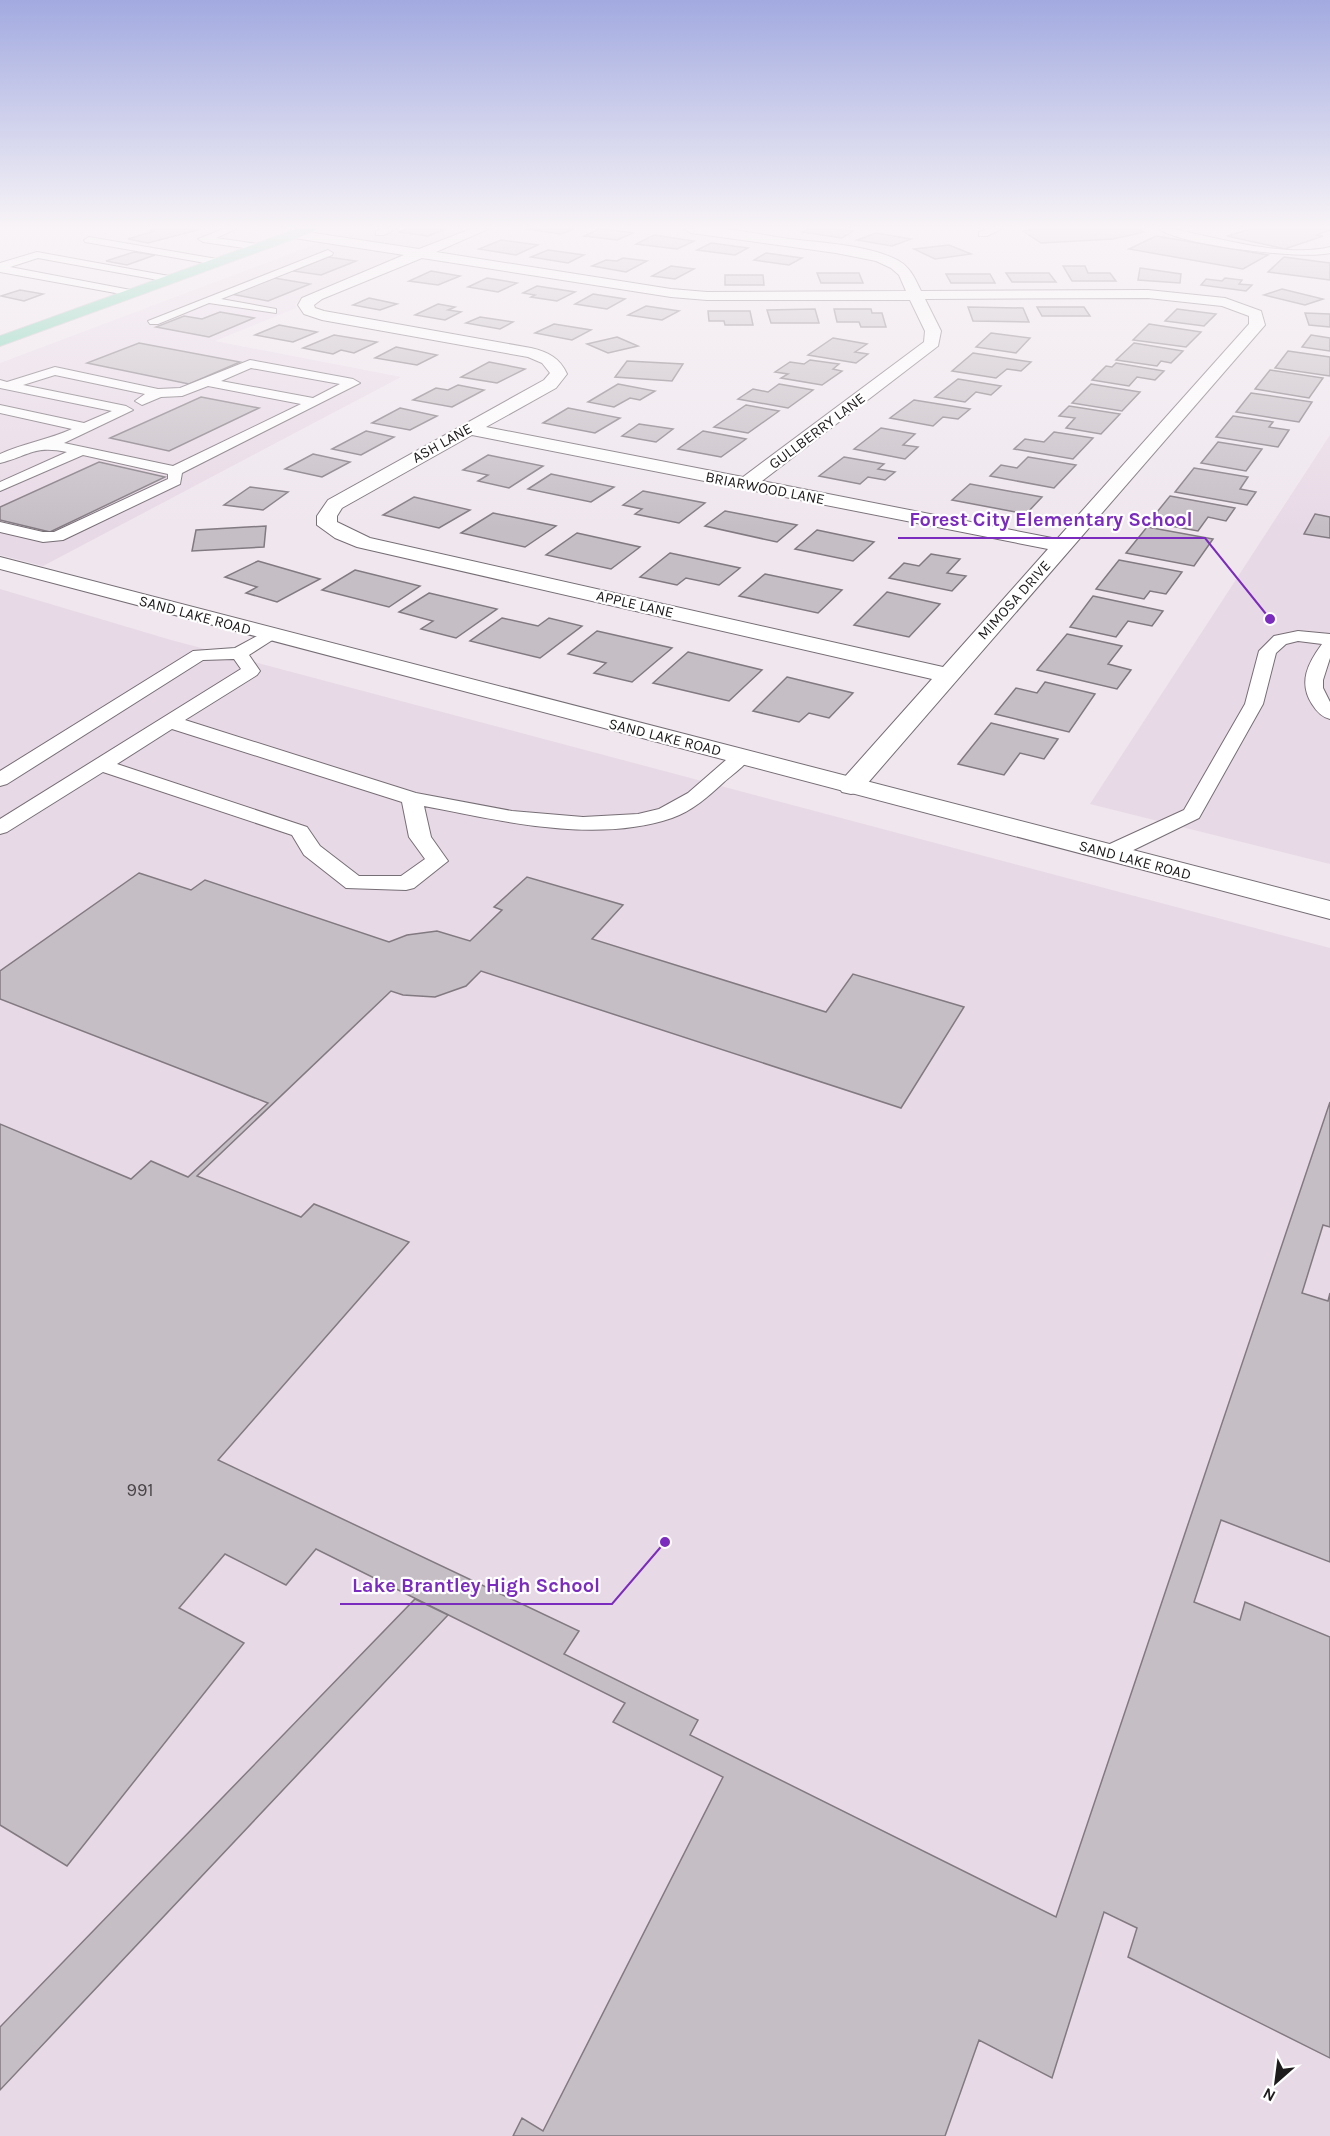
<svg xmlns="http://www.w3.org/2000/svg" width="1330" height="2136" viewBox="0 0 1330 2136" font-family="Karla,sans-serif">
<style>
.built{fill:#e8d9e6}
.building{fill:#c6bec5;stroke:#827a81;stroke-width:1.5}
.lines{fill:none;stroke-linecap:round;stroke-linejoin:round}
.lane-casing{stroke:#766e75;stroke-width:2}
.street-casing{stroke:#766e75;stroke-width:2}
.secondary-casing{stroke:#766e75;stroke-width:2}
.primary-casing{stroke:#c9c8c9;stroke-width:2}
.lane{fill:#fff;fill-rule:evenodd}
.street{fill:#fff;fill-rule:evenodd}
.secondary{fill:#fff;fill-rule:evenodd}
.primary{fill:#7dd3b2;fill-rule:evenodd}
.labels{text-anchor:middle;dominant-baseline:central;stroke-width:4.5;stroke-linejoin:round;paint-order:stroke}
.far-street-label{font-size:15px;fill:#1e1b1d;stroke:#fff}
.near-number-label{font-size:18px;fill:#484447}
.leader{fill:none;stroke:#7b2cbf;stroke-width:2}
.callout-dot{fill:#7b2cbf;stroke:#fff;stroke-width:2}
.callout-label{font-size:20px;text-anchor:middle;font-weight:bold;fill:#7b2cbf;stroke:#fff;stroke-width:4.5;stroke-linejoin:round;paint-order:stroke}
</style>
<rect width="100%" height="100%" fill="#efe6ee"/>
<g class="built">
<path d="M357 229H471L419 250 335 237Z"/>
<path d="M322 242 408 255 309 294 295 304 296 308 215 341 401 377 43 566 0 555V363Z"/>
<path d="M1330 435V864L1090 804Z"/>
<path d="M0 589 171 640 1330 948V2136H0Z"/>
</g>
<g class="building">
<path d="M154 229H201L148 243 128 239 155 231 150 230Z"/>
<path d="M407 229H446L428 236 398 232Z"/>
<path d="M526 229H574L561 234Z"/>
<path d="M599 229H602L633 233 617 240 584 236Z"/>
<path d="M809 229H833L853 231 842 238 802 232Z"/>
<path d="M1028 229H1138L1144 232 1113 239 1041 243 1023 231 1030 230Z"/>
<path d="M1251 229H1330V230L1316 235 1323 236 1285 249 1227 236Z"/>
<path d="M876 233 911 239 892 246 857 240Z"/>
<path d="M654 235 694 241 677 249 636 244Z"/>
<path d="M1156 236 1268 255 1243 269 1129 249Z"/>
<path d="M501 240 538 245 516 255 479 249Z"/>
<path d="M711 243 748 248 735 255 697 250Z"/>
<path d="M949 245 971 254 935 259 914 249Z"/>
<path d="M548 250 584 255 568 263 531 257Z"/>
<path d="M134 252 155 255 127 265 106 261Z"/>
<path d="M766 253 802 258 789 265 754 260Z"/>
<path d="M328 257 356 261 321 275 293 271Z"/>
<path d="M1284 257 1330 263V280L1268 272Z"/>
<path d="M623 258 647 261 626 272 592 266 606 260 617 261Z"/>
<path d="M671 266 694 269 675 279 652 276Z"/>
<path d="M1063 266H1085L1088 273H1110L1116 281H1072Z"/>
<path d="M1140 268 1181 274 1180 283 1138 280Z"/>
<path d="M431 271 460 276 438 285 409 281Z"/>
<path d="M817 273H859L863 283H821Z"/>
<path d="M1006 273H1049L1056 282H1012Z"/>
<path d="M946 274H990L995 283H951Z"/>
<path d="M725 275H763L764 285H725Z"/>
<path d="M274 278 310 284 268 301 231 294Z"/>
<path d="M487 278 517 283 498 292 468 287Z"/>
<path d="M1225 278 1242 280 1239 284 1252 285 1246 291 1201 285 1206 279 1222 281Z"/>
<path d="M537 286 575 292 557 301 531 297 535 295 523 293Z"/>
<path d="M1282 289 1323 299 1305 305 1264 295Z"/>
<path d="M20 290 43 294 24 301 1 296Z"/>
<path d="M593 294 625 299 607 309 575 304Z"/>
<path d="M369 298 397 304 380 310 353 305Z"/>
<path d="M438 304 455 307 448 310 461 312 445 320 415 315Z"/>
<path d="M646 306 679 311 662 320 628 315Z"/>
<path d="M968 307 1023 308 1029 322 973 321Z"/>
<path d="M1037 307H1084L1090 316H1042Z"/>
<path d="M815 309 819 323H771L767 310Z"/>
<path d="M834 309H871L872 313H882L886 327H861L859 322H837Z"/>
<path d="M1177 309 1216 314 1204 326 1165 321Z"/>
<path d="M708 311H750L753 325H725L724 321H709Z"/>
<path d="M220 312 254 318 209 337 156 327 184 316 202 319Z"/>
<path d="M1305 313 1330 314V327L1309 325Z"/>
<path d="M480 317 513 322 500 329 466 323Z"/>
<path d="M554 324 591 330 572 340 535 333Z"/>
<path d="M1149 324 1201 332 1186 347 1133 340Z"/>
<path d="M279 325 317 332 293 342 255 335Z"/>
<path d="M991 333 1030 338 1016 353 976 347Z"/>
<path d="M334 335 377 342 354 353 341 350 333 354 303 348Z"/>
<path d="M1311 335 1330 338V351L1302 347Z"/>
<path d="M617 337 638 346 608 353 587 344Z"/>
<path d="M833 338 867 344 855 352 868 354 856 363 808 355Z"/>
<path d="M139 343 240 362 189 384 87 363Z"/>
<path d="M1134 343 1183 351 1171 363 1161 361 1157 366 1116 360Z"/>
<path d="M396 347 437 355 417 365 375 358Z"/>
<path d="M1288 351 1330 357V376L1275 368Z"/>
<path d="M973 353 1031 362 1021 371 1007 369 996 378 952 371Z"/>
<path d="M810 360 839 364 833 369 842 371 822 385 781 378 788 374 775 372 790 362 804 364Z"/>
<path d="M627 361 683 364 672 381 615 377Z"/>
<path d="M489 362 525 369 497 383 461 377Z"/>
<path d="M1116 363 1164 371 1155 380 1137 377 1129 386 1092 380 1106 366 1112 367Z"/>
<path d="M1270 370 1323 378 1309 398 1255 389Z"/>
<path d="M958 379 1001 386 991 395 976 392 965 402 935 397Z"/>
<path d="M618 384 655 391 640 400 630 398 614 407 588 402Z"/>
<path d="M779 384 813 390 788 408 738 399 753 389 768 392Z"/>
<path d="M1091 384 1140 392 1122 411 1072 403Z"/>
<path d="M458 385 484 390 452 407 413 400 436 388 448 390Z"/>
<path d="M1251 393 1312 402 1299 422 1236 412Z"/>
<path d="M201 397 259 408 169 451 110 438Z"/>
<path d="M914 400 970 409 958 419 943 417 933 426 890 418Z"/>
<path d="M746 405 779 411 748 433 714 427Z"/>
<path d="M1069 406 1120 414 1101 434 1066 428 1075 418 1059 416Z"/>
<path d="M400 408 437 416 410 430 372 423Z"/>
<path d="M568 408 620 418 595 433 543 423Z"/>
<path d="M1233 416 1273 422 1269 427 1289 430 1278 447 1216 437Z"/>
<path d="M639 424 673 429 656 442 622 436Z"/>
<path d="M881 428 915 434 903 445 918 447 905 459 854 449Z"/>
<path d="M366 431 394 437 361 455 332 449Z"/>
<path d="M703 431 746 439 721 457 678 449Z"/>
<path d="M1054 432 1093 438 1073 459 1014 449 1025 439 1044 442Z"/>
<path d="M1218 442 1262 449 1246 471 1201 463Z"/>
<path d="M313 454 350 462 322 477 285 469Z"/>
<path d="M488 455 543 466 509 488 478 481 488 475 463 470Z"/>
<path d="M844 457 884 464 878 469 895 472 885 480 868 477 860 484 819 476Z"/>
<path d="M1028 457 1076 465 1054 488 990 476 1001 465 1017 468Z"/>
<path d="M99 462 165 477 50 532 0 520V507Z"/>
<path d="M1194 468 1248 477 1240 489 1256 492 1247 505 1175 492Z"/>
<path d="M551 474 614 487 591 502 528 489Z"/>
<path d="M970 484 1042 497 1026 514 952 500Z"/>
<path d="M250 487 288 492 263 510 224 505Z"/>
<path d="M643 491 705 503 679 523 635 514 642 509 623 505Z"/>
<path d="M1170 496 1235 508 1226 521 1208 517 1198 531 1149 522Z"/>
<path d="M414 497 470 510 439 528 383 515Z"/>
<path d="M725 511 797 525 777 542 705 526Z"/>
<path d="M493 513 556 526 525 547 461 533Z"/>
<path d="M1315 514 1330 517V538L1304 534Z"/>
<path d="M266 526 264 547 192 551 196 530Z"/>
<path d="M1147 527 1213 539 1194 566 1126 553Z"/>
<path d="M817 530 874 542 853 561 795 549Z"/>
<path d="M577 533 640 547 611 569 546 555Z"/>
<path d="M670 553 740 568 719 585 686 578 677 585 640 577Z"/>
<path d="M931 554 960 559 947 573 966 576 952 591 889 578 904 563 919 566Z"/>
<path d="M1119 560 1182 572 1166 594 1150 591 1144 599 1096 589Z"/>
<path d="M258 561 320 579 277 602 246 593 257 587 225 577Z"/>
<path d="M355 570 420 586 389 607 322 590Z"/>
<path d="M765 574 842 590 818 613 739 596Z"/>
<path d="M887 592 940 604 909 637 854 625Z"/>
<path d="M429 593 497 609 456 638 421 629 433 621 399 612Z"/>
<path d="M1093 596 1163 611 1152 626 1128 621 1116 637 1070 627Z"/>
<path d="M502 618 538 626 549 618 582 626 540 658 470 641Z"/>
<path d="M597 631 672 648 632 682 594 673 606 663 568 654Z"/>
<path d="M1067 634 1122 646 1108 664 1131 670 1117 689 1037 670Z"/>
<path d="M688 652 762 670 729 701 653 683Z"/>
<path d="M787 677 853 693 829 718 809 713 799 722 753 711Z"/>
<path d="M1045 682 1095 694 1069 732 995 714 1016 688 1037 693Z"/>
<path d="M991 723 1058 739 1044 759 1020 753 1004 775 958 764Z"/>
<path d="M139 873 191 890 205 880 389 942 407 935 437 931 470 941 502 910 494 907 527 877 623 905 592 939 826 1012 853 974 964 1007 901 1108 481 971 466 986 435 997 403 995 391 991 197 1176 301 1217 314 1204 409 1242 218 1460 579 1631 564 1654 698 1720 690 1735 1056 1917 1330 1102V1227L1323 1225 1302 1293 1328 1301 1330 1293V1562L1221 1520 1194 1602 1240 1620 1245 1602 1330 1637V2058L1128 1957 1137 1928 1104 1912 1052 2078 979 2040 945 2136H513L522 2118 543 2131 723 1777 613 1722 625 1703 316 1549 286 1585 225 1554 179 1608 244 1643 67 1866 0 1825V1124L131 1179 151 1161 188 1177 268 1103 0 999V971Z"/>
<path d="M415 1599 448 1615 0 2090V2027Z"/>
</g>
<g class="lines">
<defs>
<g id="lane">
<path d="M223 229H236L216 238 257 244 262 247 257 250 203 242 198 239Z"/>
<path d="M383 229H396L384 235H376V231Z"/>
<path d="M988 229H1001L987 236H979V232Z"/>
<path d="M1159 229C1174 227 1189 233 1205 236 1240 244 1295 256 1330 247V253C1303 260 1180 245 1159 229Z"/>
<path d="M89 237 217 259 222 262 217 265 85 242 84 240Z"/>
<path d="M328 250 333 253 332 255 221 299 276 309V313L209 303 158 324H150L148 321Z"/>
<path d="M37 252 169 276 175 279 169 282 38 258 10 267 136 291 138 293 132 296 0 272V263Z"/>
<path d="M250 360 353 379 360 383 182 473 180 484 63 540 43 542 0 532V522L43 532H54L168 479V474L83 455 0 491V482L67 452C33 445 29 456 0 463V454C24 443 48 440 72 429L0 413V405L84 423 112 411 0 388V380L7 382 55 367 158 389 180 388ZM251 368 340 384 313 398 221 381ZM55 375 145 394 135 401 142 405 161 397 182 396 208 386 301 404 173 466 64 443 133 410 126 406 23 385Z"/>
<path d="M268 630 274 631 277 635 274 639 249 655 260 671 257 675 185 720 416 793 512 811 583 817 638 814 659 809 688 793 734 753H748L751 757C744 767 733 774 724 782 709 796 692 811 672 818 596 844 501 821 424 806L431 837 448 861 414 888 406 890 346 888 304 855 292 835 103 772 7 832 0 834V819L241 669 234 659 203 660 7 784 0 786V771L193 651 235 648ZM172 729 402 802 409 837 425 859 401 876H359L320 846 307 827 117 764Z"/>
<path d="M1298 631 1330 634V658L1323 680V688L1330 702V719C1322 717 1317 712 1312 704 1298 682 1308 663 1322 644L1298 641 1286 644 1276 653 1263 704 1199 818 1117 858 1109 859 1101 858 1098 853 1101 848 1184 810 1245 704 1259 651 1274 636Z"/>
</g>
<path id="street" d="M471 229H488L436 252 671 289 707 292 906 291 899 275 891 268 876 261 836 253 691 233 684 229C719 225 756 234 790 239 823 243 870 245 899 261 911 268 915 279 921 291L1148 290 1225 298 1261 311 1265 325 860 792 851 794 842 792 838 786 842 780 932 679 357 547 335 538 317 525V516L328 500 544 380 550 373 542 363 528 357 322 320 304 314 298 305 302 298 404 255 294 238 287 234 294 230 419 249ZM422 258 671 297 707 300H910L925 331 924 342 743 477 486 427 556 388 567 374C560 358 548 352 531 348L324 311 315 308 314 305 322 299ZM1148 298 1222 306 1249 316V324L1057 539 762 481 938 346 941 331 925 299ZM472 435 1048 549 943 667 370 538 337 522V516L342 508Z"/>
<path id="secondary" d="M0 557 1330 901V919L0 569Z"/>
<path id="primary" d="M297 229H315L313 232 0 346V336Z"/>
</defs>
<use href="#lane" class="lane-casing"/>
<use href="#street" class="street-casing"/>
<use href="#secondary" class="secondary-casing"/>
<use href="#primary" class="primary-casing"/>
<use href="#lane" class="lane"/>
<use href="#street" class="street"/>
<use href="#secondary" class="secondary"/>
<use href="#primary" class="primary"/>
</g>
<linearGradient id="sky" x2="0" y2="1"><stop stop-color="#a2aae0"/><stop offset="0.43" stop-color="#f8f4f7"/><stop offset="1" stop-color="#f8f4f7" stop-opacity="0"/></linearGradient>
<rect width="1330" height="528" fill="url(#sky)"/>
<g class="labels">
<g class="far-street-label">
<text transform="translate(817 431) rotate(-37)">GULLBERRY LANE</text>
<text transform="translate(442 443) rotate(-29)">ASH LANE</text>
<text transform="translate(765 488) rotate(11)">BRIARWOOD LANE</text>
<text transform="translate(1014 600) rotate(-48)">MIMOSA DRIVE</text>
<text transform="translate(635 604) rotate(13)">APPLE LANE</text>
<text transform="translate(195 615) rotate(15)">SAND LAKE ROAD</text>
<text transform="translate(665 737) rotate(14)">SAND LAKE ROAD</text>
<text transform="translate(1135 860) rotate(15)">SAND LAKE ROAD</text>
</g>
<g class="near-number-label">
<text x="140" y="1490">991</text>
</g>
</g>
<path class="leader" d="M1270 619L1205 538H898M665 1542L612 1604H340"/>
<g class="callout-dot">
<circle cx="1270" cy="619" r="6"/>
<circle cx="665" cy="1542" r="6"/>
</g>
<g class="callout-label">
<text x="1051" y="526">Forest City Elementary School</text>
<text x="476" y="1592">Lake Brantley High School</text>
</g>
<g transform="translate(1276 2082) rotate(208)" stroke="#ffffff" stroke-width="4.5" paint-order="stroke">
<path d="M0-4.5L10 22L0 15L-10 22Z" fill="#1e1b1d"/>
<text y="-9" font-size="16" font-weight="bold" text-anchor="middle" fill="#1e1b1d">N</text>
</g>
</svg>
